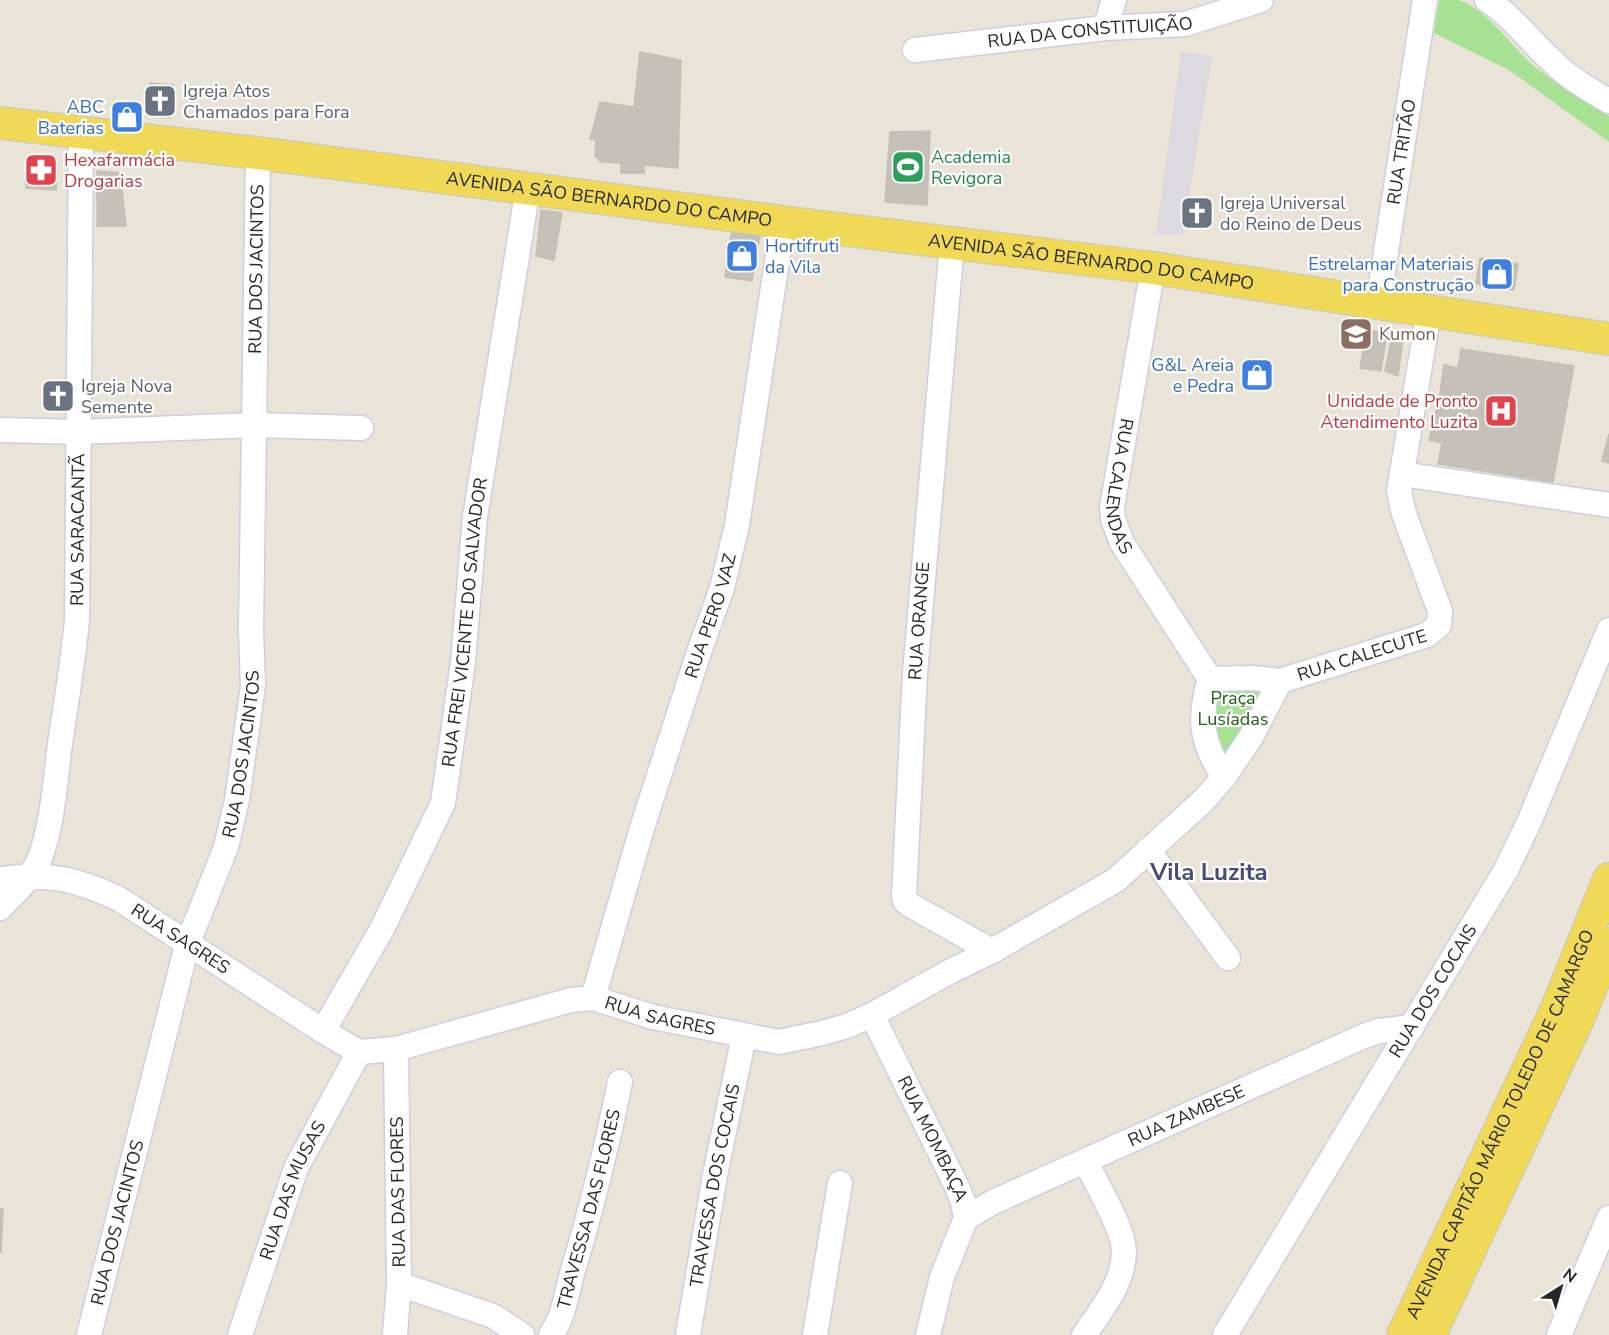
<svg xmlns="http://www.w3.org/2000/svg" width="1609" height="1335" viewBox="0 0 1609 1335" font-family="'Nunito Sans',sans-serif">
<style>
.industrial{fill:#dcd9e1}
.green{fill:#a7e193}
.building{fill:#c5c0b8;stroke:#c4bfb2;stroke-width:1.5}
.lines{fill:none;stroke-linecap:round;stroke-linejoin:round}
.minor-casing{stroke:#cdcfe0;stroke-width:27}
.major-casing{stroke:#c7c7c7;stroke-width:34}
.minor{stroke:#fff;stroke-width:24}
.major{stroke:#efd957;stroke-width:32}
.labels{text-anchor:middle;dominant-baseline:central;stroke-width:4.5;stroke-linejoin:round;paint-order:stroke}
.street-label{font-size:18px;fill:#272727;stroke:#fff}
.worship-label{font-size:18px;fill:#5b616d;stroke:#fff;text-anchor:start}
.shop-label{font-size:18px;fill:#366cbe;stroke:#fff;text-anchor:end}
.leisure-label{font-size:18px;fill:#27864d;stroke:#fff;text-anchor:start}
.health-label{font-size:18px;fill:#be3a42;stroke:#fff;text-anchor:start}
.education-label{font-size:18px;fill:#785e54;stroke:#fff;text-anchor:start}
.park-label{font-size:18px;fill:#226119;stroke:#fff}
.district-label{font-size:24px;font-weight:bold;fill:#484c76;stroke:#fff}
</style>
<rect width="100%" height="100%" fill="#eae3d7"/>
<path class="industrial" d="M1181 52 1212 56 1183 234 1156 235Z"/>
<g class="green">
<path d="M1439 0C1445 0 1452 0 1458 0 1486 7 1513 49 1535 67 1558 85 1583 100 1609 116V142L1509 70 1434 33Z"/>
<path d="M1217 688H1267L1224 762 1214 739Z"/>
</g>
<g class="building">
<path d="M640 52 681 60 678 168 644 165V173H621V163L601 162 595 156 596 140 590 139 600 102 634 107Z"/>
<path d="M150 83 173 85 170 118 147 116Z"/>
<path d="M930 131 927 205 885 202 890 132Z"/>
<path d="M27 164 57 166 56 190 26 188Z"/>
<path d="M97 171 120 173 126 226H97Z"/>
<path d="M541 210 562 213 554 260 536 256Z"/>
<path d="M732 230 760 235 752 281 725 277Z"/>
<path d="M1480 258 1518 264 1514 290 1476 284Z"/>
<path d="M1366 330 1387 333 1381 371 1360 368Z"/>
<path d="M1392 336 1403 338 1398 376 1385 371Z"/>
<path d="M1461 349 1574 366 1553 482 1438 464 1442 443 1429 440 1439 400 1444 365 1458 368Z"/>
<path d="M1609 434V463L1602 461Z"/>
<path d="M0 1209H3L1 1252H0Z"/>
</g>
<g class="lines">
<defs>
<g id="minor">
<path d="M1487 0C1512 16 1530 41 1552 61 1569 78 1588 89 1609 101"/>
<path d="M1105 28 1114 0"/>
<path id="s1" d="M915 50 1105 28 1185 24 1261 0"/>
<path d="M952 243 915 673 904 896 905 901 910 905 992 951"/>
<path id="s2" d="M1153 268 1112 507 1113 519 1122 543 1210 679"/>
<path id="s3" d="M1378 303 1425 0"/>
<path d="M0 430 78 432 255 425 361 428"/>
<path d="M1402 474 1609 505"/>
<path id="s4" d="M1210 679 1252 678 1280 681 1427 635 1439 625 1440 611 1404 514 1399 491 1429 311"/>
<path d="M1210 679C1198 718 1201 743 1224 777"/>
<path d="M1148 850 1228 958"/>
<path id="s5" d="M0 879C48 873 75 878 119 899L323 1031 359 1052 396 1049 571 1000 593 998 653 1017 779 1042 822 1033 847 1026 872 1015 949 972 992 951 1116 880 1204 800 1224 777 1251 737 1280 681"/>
<path id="s6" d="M0 908C14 893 32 878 40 858 53 822 55 782 60 744 66 703 73 662 77 621L81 133"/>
<path id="s7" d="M593 998 642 828 698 655 722 588 737 525 783 222"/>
<path id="s8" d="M872 1015 957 1187 963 1202 966 1218 942 1277 928 1335"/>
<path id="s9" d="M323 1031 382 929 443 803 463 662 475 517 528 188"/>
<path id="s10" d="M966 1218 993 1202 1364 1036 1379 1031 1412 1027"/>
<path d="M399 1284 493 1316 522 1335"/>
<path id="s11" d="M89 1335 187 945 226 847 237 800 253 686 251 630 258 153"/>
<path id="s12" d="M240 1335 296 1168 359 1052"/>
<path d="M395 1335 399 1284 396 1049"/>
<path id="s13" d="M551 1335C565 1314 566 1294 573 1270 592 1208 607 1145 620 1082"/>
<path id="s14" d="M688 1335 715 1175 744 1036"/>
<path d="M815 1335 840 1183"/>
<path d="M1084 1335C1102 1309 1129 1277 1123 1243 1119 1221 1096 1183 1086 1162"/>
<path id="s15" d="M1225 1335 1506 870 1529 822 1609 630"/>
<path d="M1559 1335 1609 1218"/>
</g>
<g id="major">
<path id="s16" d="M0 123 258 153 783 222 1153 268 1609 339"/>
<path id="s17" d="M1403 1335 1557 1008 1609 879"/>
<path d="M1430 1335 1578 1019 1609 944"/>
</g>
</defs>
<use href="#minor" class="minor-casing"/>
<use href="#major" class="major-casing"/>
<use href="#minor" class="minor"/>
<use href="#major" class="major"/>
</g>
<defs>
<symbol id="church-square" viewBox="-11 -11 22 22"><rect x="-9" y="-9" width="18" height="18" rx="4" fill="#6b7280" stroke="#fff"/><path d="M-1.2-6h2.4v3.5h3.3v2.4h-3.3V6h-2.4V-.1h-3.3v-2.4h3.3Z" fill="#fff"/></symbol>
<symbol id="shop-square" viewBox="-11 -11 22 22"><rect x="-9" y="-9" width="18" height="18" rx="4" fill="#3f7fe0" stroke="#fff"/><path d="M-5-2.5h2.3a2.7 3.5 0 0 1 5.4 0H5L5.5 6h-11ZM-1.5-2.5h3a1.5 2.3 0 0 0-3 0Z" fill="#fff"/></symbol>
<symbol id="stadium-square" viewBox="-11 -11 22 22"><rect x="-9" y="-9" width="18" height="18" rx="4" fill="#2e9e5b" stroke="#fff"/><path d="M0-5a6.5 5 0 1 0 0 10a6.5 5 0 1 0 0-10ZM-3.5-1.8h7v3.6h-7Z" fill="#fff"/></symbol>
<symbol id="pharmacy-square" viewBox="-11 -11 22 22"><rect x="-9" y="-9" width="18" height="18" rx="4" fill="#e0444e" stroke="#fff"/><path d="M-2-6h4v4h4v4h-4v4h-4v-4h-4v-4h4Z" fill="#fff"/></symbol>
<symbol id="school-square" viewBox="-11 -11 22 22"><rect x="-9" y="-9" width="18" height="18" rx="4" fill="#8d6e63" stroke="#fff"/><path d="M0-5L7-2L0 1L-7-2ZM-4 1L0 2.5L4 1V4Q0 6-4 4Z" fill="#fff"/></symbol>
<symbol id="hospital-square" viewBox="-11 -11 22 22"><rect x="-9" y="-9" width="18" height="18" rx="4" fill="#e0444e" stroke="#fff"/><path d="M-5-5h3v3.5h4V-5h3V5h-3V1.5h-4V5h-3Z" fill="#fff"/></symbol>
</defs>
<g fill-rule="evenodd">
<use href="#church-square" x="141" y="82" width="38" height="38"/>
<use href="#shop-square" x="108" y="98" width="38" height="38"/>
<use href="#stadium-square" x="889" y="148" width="38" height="38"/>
<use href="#pharmacy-square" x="22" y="151" width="38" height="38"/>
<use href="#church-square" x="1178" y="194" width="38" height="38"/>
<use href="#shop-square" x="723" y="237" width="38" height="38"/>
<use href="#shop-square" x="1478" y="255" width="38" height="38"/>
<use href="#school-square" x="1337" y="315" width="38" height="38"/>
<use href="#shop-square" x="1238" y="356" width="38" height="38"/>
<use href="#church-square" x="39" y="377" width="38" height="38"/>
<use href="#hospital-square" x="1482" y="392" width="38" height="38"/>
</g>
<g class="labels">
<g class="street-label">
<text stroke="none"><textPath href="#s1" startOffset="176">RUA DA CONSTITUIÇÃO</textPath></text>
<text stroke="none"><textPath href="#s3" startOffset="153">RUA TRITÃO</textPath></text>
<text stroke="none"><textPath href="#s16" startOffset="614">AVENIDA SÃO BERNARDO DO CAMPO</textPath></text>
<text stroke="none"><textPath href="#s16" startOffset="1100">AVENIDA SÃO BERNARDO DO CAMPO</textPath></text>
<text stroke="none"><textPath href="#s11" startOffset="1088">RUA DOS JACINTOS</textPath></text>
<text stroke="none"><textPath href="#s2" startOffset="222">RUA CALENDAS</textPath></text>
<text stroke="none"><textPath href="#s6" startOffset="396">RUA SARACANTÃ</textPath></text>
<text stroke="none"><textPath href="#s7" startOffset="400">RUA PERO VAZ</textPath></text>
<text transform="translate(919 621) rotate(-86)">RUA ORANGE</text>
<text stroke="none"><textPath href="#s9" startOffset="440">RUA FREI VICENTE DO SALVADOR</textPath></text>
<text stroke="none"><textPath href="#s4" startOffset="156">RUA CALECUTE</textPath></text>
<text stroke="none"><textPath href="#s11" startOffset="602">RUA DOS JACINTOS</textPath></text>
<text stroke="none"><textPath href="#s5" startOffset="196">RUA SAGRES</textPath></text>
<text stroke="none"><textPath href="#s15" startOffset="402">RUA DOS COCAIS</textPath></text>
<text stroke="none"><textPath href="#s5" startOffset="718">RUA SAGRES</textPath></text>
<text stroke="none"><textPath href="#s10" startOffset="243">RUA ZAMBESE</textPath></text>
<text stroke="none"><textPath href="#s17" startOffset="232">AVENIDA CAPITÃO MÁRIO TOLEDO DE CAMARGO</textPath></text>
<text stroke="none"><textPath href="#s8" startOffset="138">RUA MOMBAÇA</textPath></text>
<text stroke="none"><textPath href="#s14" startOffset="152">TRAVESSA DOS COCAIS</textPath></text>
<text stroke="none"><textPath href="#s12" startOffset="154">RUA DAS MUSAS</textPath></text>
<text transform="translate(398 1192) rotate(-91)">RUA DAS FLORES</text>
<text stroke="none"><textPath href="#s13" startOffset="132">TRAVESSA DAS FLORES</textPath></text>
<text stroke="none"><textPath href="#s11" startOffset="116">RUA DOS JACINTOS</textPath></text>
</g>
<g class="worship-label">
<text x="183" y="91">Igreja Atos<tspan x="183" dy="21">Chamados para Fora</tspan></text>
<text x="1220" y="203">Igreja Universal<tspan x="1220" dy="21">do Reino de Deus</tspan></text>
<text x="81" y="386">Igreja Nova<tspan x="81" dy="21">Semente</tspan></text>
</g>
<g class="shop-label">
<text x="104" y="107">ABC<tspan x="104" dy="21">Baterias</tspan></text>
<text x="765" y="246" text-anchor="start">Hortifruti<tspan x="765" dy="21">da Vila</tspan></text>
<text x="1474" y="264">Estrelamar Materiais<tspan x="1474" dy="21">para Construção</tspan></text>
<text x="1234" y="365">G&amp;L Areia<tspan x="1234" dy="21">e Pedra</tspan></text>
</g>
<g class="leisure-label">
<text x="931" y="157">Academia<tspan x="931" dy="21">Revigora</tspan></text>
</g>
<g class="health-label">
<text x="64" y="160">Hexafarmácia<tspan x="64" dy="21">Drogarias</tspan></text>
<text x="1478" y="401" text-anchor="end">Unidade de Pronto<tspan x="1478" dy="21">Atendimento Luzita</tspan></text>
</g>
<g class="education-label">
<text x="1379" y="334">Kumon</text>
</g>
<g class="park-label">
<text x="1233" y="698">Praça<tspan x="1233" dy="21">Lusíadas</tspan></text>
</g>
<g class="district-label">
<text x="1209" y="872">Vila Luzita</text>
</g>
</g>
<g transform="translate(1561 1287) rotate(37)" stroke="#ffffff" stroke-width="4.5" paint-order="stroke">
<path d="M0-4.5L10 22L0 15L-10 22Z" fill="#272727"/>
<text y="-9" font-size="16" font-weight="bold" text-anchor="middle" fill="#272727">N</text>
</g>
</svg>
